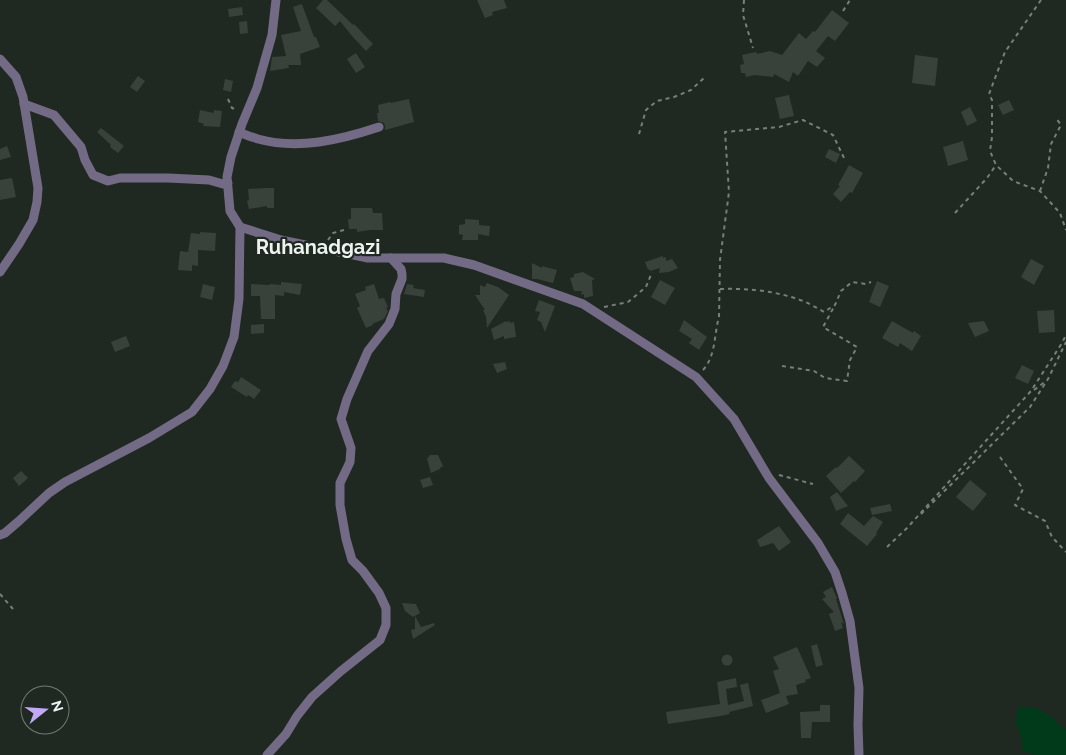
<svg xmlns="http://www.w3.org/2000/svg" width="1066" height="755" viewBox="0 0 1066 755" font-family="Raleway,sans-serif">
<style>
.green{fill:#003a1b}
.building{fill:#39413b}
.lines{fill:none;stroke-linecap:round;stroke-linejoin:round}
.path{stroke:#787f7a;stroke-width:2;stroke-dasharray:4 4;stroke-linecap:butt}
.minor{stroke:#736b85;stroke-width:9}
.labels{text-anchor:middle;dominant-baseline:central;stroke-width:4.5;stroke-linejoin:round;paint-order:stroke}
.quarter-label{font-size:20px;font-weight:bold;fill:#edf3ef;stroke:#202822}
</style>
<rect width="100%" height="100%" fill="#202822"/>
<path class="green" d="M1018 707H1034L1048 714 1066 730V755H1036L1022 751V740L1016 723Z"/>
<g class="building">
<path d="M323 0H327L353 25 354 24 373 44 366 51 352 36 340 21 335 26 316 8Z"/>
<path d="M477 0H504L507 8 492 12 493 15 485 18Z"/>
<path d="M302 4 314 37H316L320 47 300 54 301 65H288L289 68 270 71 272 57 286 56 281 35 301 31 293 7Z"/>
<path d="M242 7 243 15 229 17 228 9Z"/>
<path d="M832 10 849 23 835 41 828 36 816 51 825 58 817 67 808 61 798 76 793 72 789 82 774 74 773 77 754 75 746 77 745 73H741L740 65 744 64 742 55 756 52 757 54 770 51 782 55 799 33 806 39 813 31 815 32Z"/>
<path d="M247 21 248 33 240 34 239 22Z"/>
<path d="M356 53 365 67 356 73 347 59Z"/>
<path d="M915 55 938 58 935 86 912 83Z"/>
<path d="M138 76 145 81 137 92 130 87Z"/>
<path d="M225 79 233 81 231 92 223 90Z"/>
<path d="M789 95 794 116 780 119 775 98Z"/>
<path d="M409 99 414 122 385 130V126L384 123 378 121 377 113H379L378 105 390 102 391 103Z"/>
<path d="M1009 100 1014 110 1003 115 998 105Z"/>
<path d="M970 107 977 121 967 126 961 112Z"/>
<path d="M200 110 214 113V110L222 111 220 127 203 126 204 124 198 122Z"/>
<path d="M101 128 124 146 118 153 110 147 111 145 97 132Z"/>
<path d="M963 141 968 160 948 166 943 147Z"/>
<path d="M7 146 11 157 0 160V149Z"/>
<path d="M829 149 840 154 836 163 825 157Z"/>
<path d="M849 165 863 173 852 193 850 192 841 202 833 194 840 186 838 185Z"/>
<path d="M12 178 16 197 0 200V180Z"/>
<path d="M266 188H274V208H267V206L249 209 247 201 249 200 248 189Z"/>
<path d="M351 208H372L373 213H382L383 230H370L357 232V229H349L348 219H351Z"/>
<path d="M465 219 479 220V225L490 226 489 236 478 234V240H462L463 235 459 234V225L465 224Z"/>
<path d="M200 232 216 233 215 251 198 250V266L192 265V271L178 270 180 251 188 252 191 233 200 234Z"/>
<path d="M663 256V258L666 257V261L672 259 678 268 669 272 659 273 660 268 650 271 649 269 648 270 645 262Z"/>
<path d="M1031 259 1044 266 1034 285 1021 277Z"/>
<path d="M532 263 542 268V266L557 270 553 283 537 279H532Z"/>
<path d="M583 272 595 279 592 280 593 296 584 298V294L581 295 582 291H574L570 278 574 277V274Z"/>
<path d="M660 280 675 288 665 305 651 297Z"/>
<path d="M877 281 889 286 880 307 869 302Z"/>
<path d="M281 282 302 284 300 295 284 292V296L275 295V319H261L260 296H251V284L270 285V284L281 285Z"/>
<path d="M487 283 498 287 509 295 487 328 486 317 483 310H485L475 295H480V285L485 287Z"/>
<path d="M203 284 215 287 212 300 200 297Z"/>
<path d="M374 284 379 299 384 298 388 307 386 308 388 311 384 319 372 324 373 325 366 328 357 308 360 306 355 294 366 290 365 287Z"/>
<path d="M407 284 414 285 413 288 425 290 424 297 404 294Z"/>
<path d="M539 300 555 306 545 332 541 322 537 320 540 312 535 311Z"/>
<path d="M1054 310 1055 332 1039 333 1037 311Z"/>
<path d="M684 320 707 337 699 350 689 343 692 339 679 331Z"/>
<path d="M506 321V322L510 321 509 323 514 322 516 337 504 339V336L494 340 491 329Z"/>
<path d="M892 321 913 333 914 331 921 336 912 351 900 343 898 347 882 338Z"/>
<path d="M984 321 989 331 975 337 968 323Z"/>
<path d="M264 324V333L251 334V325Z"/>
<path d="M126 336 130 346 115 352 111 342Z"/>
<path d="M505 362 507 369 497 373 493 364Z"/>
<path d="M1022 365 1034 371 1028 384 1015 378Z"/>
<path d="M241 377 261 390 254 399 248 395 247 397 231 387 235 381 238 382Z"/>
<path d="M430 455H438L443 466 440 468V469L431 473 427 459Z"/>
<path d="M849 456 865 471 855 482 854 481 841 493 826 476 836 467 837 468Z"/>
<path d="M21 471 28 478 19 486 13 478Z"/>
<path d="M430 477 433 485 423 488 420 480Z"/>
<path d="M970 480 987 494 973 511 956 497Z"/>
<path d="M837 492 848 506 836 511 830 497Z"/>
<path d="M890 504 892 511 872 515 870 508Z"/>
<path d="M848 513 864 526 873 516 883 522 876 533 877 534 867 546 840 524Z"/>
<path d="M779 526 791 542 779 551 773 543 760 547 757 540Z"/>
<path d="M832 587 836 596 837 598 836 599 844 624 841 622 843 628 835 631 829 614 834 612 822 599 826 597 823 592Z"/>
<path d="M402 603 416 604 420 613 413 617 405 611Z"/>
<path d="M415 616 421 627 434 623 435 625 413 639 411 630 415 629Z"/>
<path d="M817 644 823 665 816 667 811 646Z"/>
<path d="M797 647 811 678 805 680 806 682 796 685 798 694 786 696 789 704 766 713 761 700 780 693 773 671 779 669 773 657Z"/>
<circle cx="727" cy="660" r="5.5"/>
<path d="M736 678 737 687 726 689 728 705 744 701 740 685 748 683 753 706 729 712 730 714 720 716 668 724 666 712 720 704 717 682Z"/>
<path d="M820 705H830V722H812L811 738H801L800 712 820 711Z"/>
</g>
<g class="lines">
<g class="path">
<path d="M744 0 743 15 753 48"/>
<path d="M1041 0 1005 52 989 94 992 100V137L990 151 996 165 1013 181 1040 191 1060 213 1066 230"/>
<path d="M843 11 850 0"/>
<path d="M228 99 232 108 237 110"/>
<path d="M639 134 646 110 657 101 674 97 691 90 705 77"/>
<path d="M1040 191 1048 168 1051 144 1061 125 1056 118"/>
<path d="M955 213 987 178 996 165"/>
<path d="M328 240 333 233 344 230"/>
<path d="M720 289C748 288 777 291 803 301 810 304 817 308 824 312L835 305 841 291 852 282 866 284 871 282"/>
<path d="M604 307 628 302 646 287 652 272"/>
<path d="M782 366 814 371 825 378 847 381 850 360 857 347 823 327 835 305"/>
<path d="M703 370C716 356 714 334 719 317L720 260 729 192 725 132 779 127 803 120 833 135 845 160"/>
<path d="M1034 390 1046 381"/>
<path d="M1000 457 1023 489 1015 505 1045 521 1052 537 1066 552"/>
<path d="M779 475 813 484"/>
<path d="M921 514 1030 407 1048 379 1066 342"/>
<path d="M887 547 907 528 1031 391 1062 343 1066 335"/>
<path d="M0 594 13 609"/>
</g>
<g class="minor">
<path d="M0 59 16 77 23 97 38 188 37 202 33 220 19 244 0 272"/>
<path d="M24 104 54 115 81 147 85 160 93 175 108 181 120 178H168L209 180 223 184 228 183"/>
<path d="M239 132C245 135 252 137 258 139 298 150 340 140 379 127"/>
<path d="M240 227 281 240 368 258H444L474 265 583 304 696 377 734 419 769 478 818 543 835 572 842 593 850 621 859 688 858 725 859 755"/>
<path d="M0 535 5 533 19 521 49 493 65 482 149 438 192 412 210 389 223 366 234 337 239 299 240 227 230 211 227 177 231 157 242 124 257 88 272 35 276 0"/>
<path d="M267 755 286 734 297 716 312 697 341 671 380 640 386 625V608L379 593 363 571 352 560 346 539 340 505V483L350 462 351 448 341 419 347 399 368 351 389 324 395 309 396 294 402 279V274L401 269 391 258"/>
</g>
</g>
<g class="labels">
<g class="quarter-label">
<text x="318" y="247">Ruhanadgazi</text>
</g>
</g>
<g transform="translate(45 710) rotate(73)"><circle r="24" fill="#202822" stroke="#727974"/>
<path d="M0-4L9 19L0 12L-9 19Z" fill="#c0a8f3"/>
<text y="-8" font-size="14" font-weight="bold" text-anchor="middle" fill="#edf3ef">N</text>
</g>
</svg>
